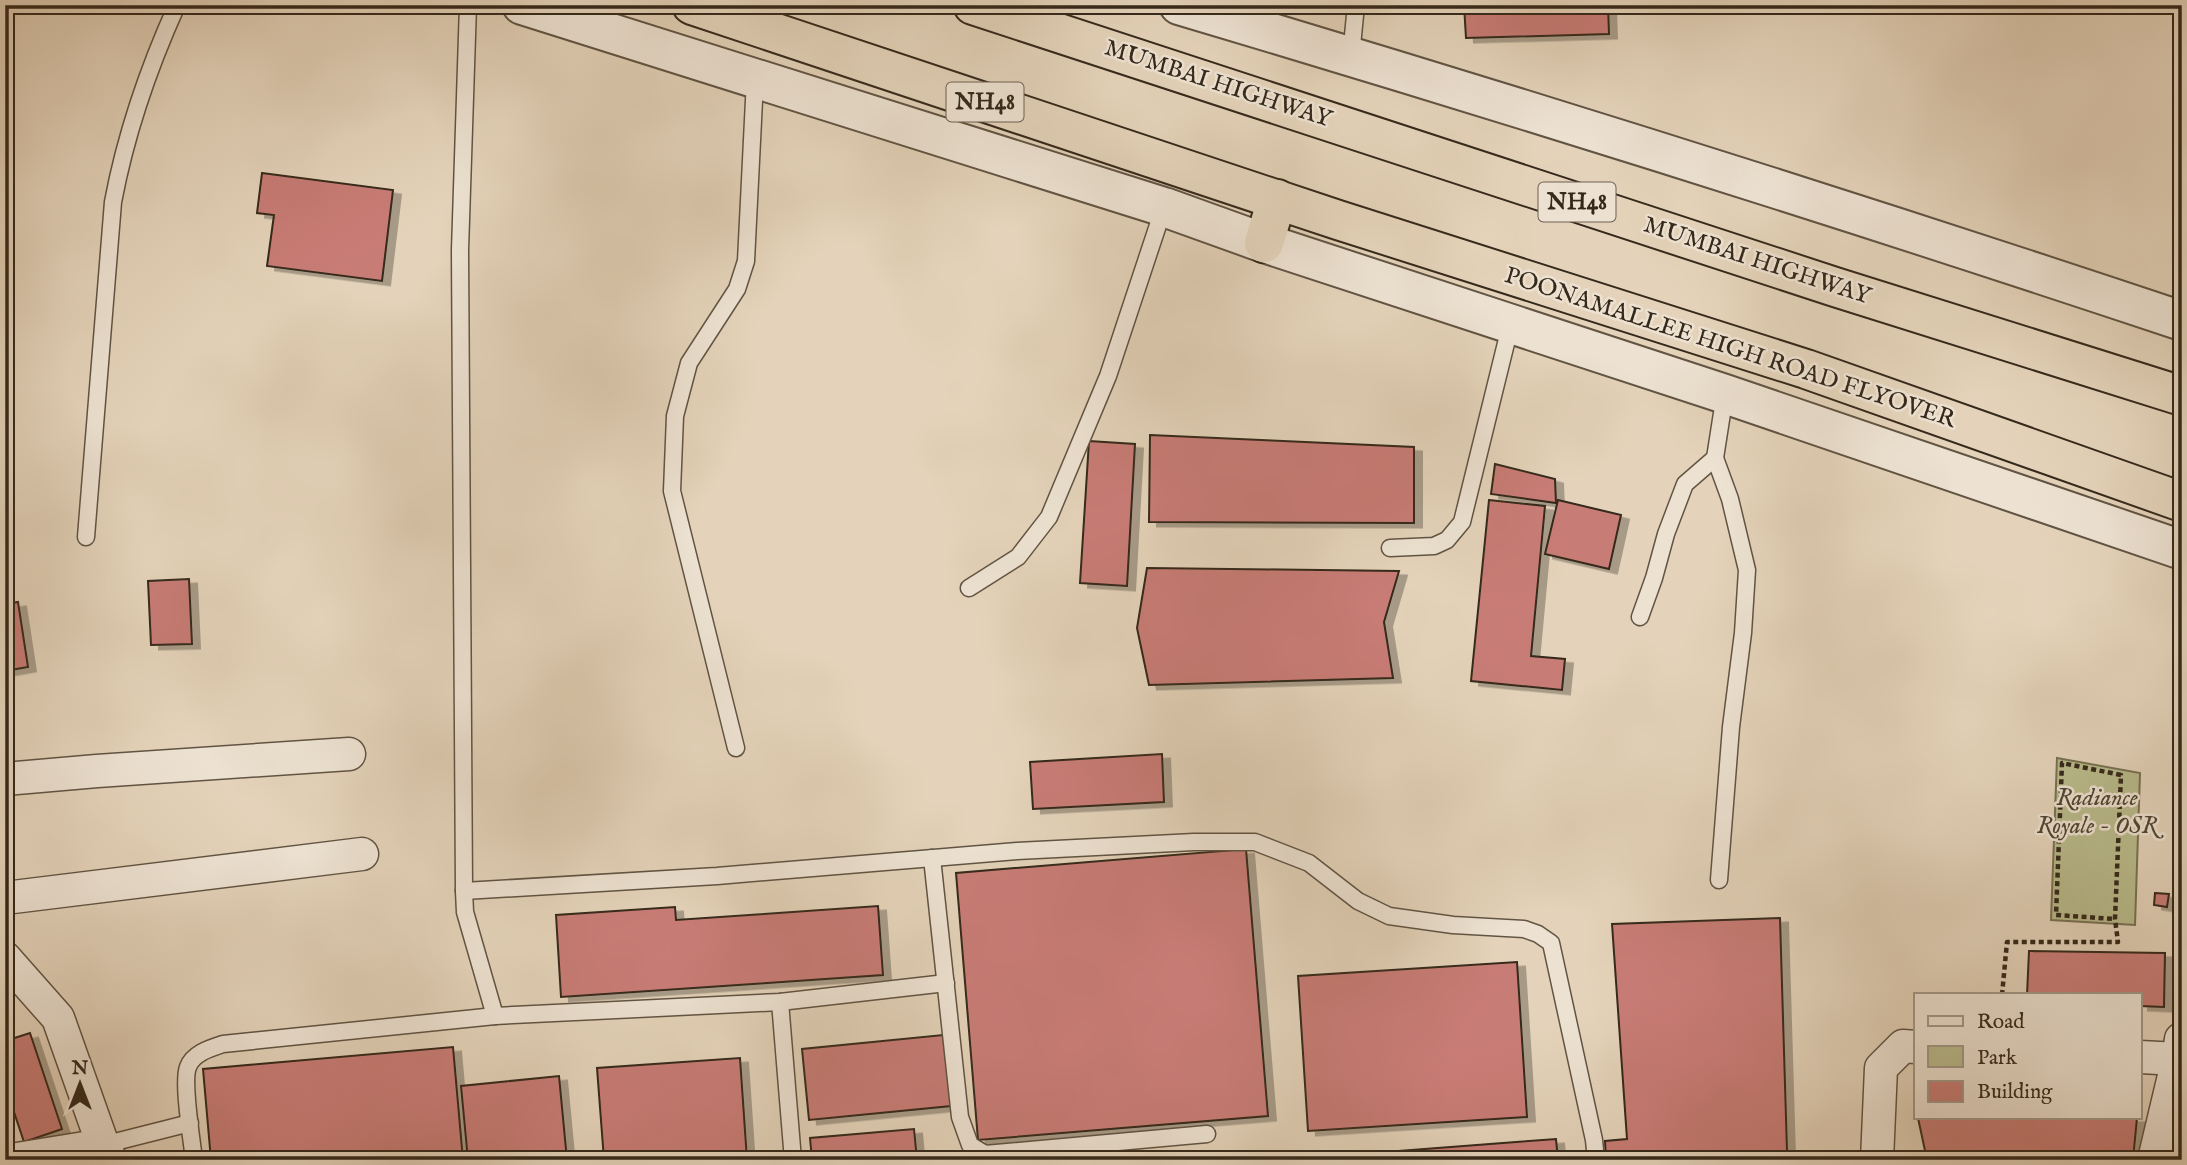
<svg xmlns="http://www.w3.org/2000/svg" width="2187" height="1165" viewBox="0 0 2187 1165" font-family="'IM FELL English',serif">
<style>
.green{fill:#b9bb8c;stroke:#777254;stroke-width:2}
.building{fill:#c87c76;stroke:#35291b;stroke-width:2;filter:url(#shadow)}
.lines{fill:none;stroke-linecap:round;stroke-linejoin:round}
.service-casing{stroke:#615443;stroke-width:19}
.minor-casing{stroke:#615443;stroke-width:35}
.tertiary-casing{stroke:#615443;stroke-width:42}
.trunk-casing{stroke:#35291b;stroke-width:42}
.path{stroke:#35291b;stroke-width:4.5;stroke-dasharray:5 3.5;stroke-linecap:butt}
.service{stroke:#ede2d2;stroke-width:16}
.minor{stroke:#ede2d2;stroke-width:32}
.tertiary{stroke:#ede2d2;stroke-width:38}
.trunk{stroke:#e4d3ba;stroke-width:38}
.labels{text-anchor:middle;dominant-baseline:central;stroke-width:5;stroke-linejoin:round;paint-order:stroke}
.shield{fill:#ede2d2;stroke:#6c6052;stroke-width:2}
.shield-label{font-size:23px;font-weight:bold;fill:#35291b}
.street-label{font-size:24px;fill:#35291b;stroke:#ede2d2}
.park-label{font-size:24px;font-style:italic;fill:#4f4632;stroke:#ede2d2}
</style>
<defs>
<filter id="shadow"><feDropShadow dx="8" dy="4.5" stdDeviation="0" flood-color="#0004"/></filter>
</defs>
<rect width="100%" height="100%" fill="#e4d3ba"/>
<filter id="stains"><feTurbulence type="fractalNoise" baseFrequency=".00286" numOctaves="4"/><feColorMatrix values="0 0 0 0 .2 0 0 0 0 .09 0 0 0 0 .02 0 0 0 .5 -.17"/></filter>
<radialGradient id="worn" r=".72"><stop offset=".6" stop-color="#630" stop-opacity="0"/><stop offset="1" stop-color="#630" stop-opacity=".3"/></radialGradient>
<path class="green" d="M2057 758 2140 773 2135 925 2051 920Z"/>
<g class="building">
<path d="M1464 5H1608L1609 34 1466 38Z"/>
<path d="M262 173 393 190 382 281 267 266 274 215 257 213Z"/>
<path d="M1150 435 1414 447V523L1149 522Z"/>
<path d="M1089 441 1135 444 1127 586 1080 583Z"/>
<path d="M1495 464 1555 479 1556 503 1491 494Z"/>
<path d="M1489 500 1545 506 1531 656 1565 659 1562 690 1471 681Z"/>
<path d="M1558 500 1621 515 1609 569 1545 554Z"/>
<path d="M1147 568 1399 571 1384 622 1393 678 1149 685 1137 628Z"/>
<path d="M189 579 192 644 151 645 148 581Z"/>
<path d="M18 602 28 667 5 671V604Z"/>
<path d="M1162 754 1164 802 1033 809 1030 762Z"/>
<path d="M1246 849 1268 1116 978 1140 956 873Z"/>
<path d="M2155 893 2169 894 2167 907 2154 905Z"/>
<path d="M878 906 883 975 561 997 556 915 675 907 676 920Z"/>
<path d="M1780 918 1787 1151 1711 1160H1606L1605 1141 1627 1139 1612 924Z"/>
<path d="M2029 951 2165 953 2164 1007 2140 1006V995H2027Z"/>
<path d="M1517 962 1527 1117 1308 1131 1298 976Z"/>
<path d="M30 1033 62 1129 24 1142 5 1085V1041Z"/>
<path d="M943 1035 951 1106 809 1120 802 1049Z"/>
<path d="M453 1047 463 1160H211L203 1069Z"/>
<path d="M740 1058 747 1160H604L597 1068Z"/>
<path d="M559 1076 567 1160H468L461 1086Z"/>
<path d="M1918 1118H2137L2133 1159 1927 1160Z"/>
<path d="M914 1129 917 1160H812L810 1138Z"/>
<path d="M1556 1139 1558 1160H1280Z"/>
</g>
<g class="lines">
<defs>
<g id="service">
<path d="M468 5 460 250 464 891 465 912 495 1016"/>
<path d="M1351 56 1356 5"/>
<path d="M86 537 113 202C126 133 148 69 177 5"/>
<path d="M1390 548 1434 546 1447 540 1462 522 1511 323"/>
<path d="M969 588 1018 557 1049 517 1108 376 1164 207"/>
<path d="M1640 617 1654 578 1666 534 1685 484 1715 458"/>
<path d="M736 748 672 491 675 416 689 363 737 289 746 261 755 80"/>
<path d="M932 858 960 1117 970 1145 985 1154 1207 1134"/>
<path d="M1719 880 1731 727 1743 633 1747 570 1730 499 1715 458 1725 394"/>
<path d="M464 891 717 876 1017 851 1194 842H1255L1309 863 1358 901 1389 916 1453 925 1524 929 1538 934 1551 943 1594 1140 1596 1160"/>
<path d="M780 1002 793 1160"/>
<path d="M103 1145 190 1123"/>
<path d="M194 1160C192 1141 182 1082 188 1067 193 1053 211 1048 223 1044L495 1016 780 1002 946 983"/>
</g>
<g id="minor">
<path d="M5 779 97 771 349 754"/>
<path d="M5 898 362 854"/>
<path d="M5 958 58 1018 103 1145 111 1160"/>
<path d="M2140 1057 2178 1059 2181 1039"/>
<path d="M11 1160 103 1145"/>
<path d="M1877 1160 1881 1068 1903 1046 1916 1047"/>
<path d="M2154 1160 2178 1059"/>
</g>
<g id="tertiary">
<path d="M522 5 1164 207 1264 243 1725 394 2182 550"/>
<path d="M1179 5C1515 105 1849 210 2182 321"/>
</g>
<g id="trunk">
<path d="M692 5 1338 220 1806 369 2182 502"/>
<path d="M973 5 1835 287 2182 396"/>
<path d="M1264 243 1277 199"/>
</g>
</defs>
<use href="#service" class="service-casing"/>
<use href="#minor" class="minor-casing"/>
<use href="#tertiary" class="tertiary-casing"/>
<use href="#trunk" class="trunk-casing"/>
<path class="path" d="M2002 995 2007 942H2118L2115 919 2121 775 2062 763 2056 915 2115 919"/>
<use href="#service" class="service"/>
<use href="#minor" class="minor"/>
<use href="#tertiary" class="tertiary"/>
<use href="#trunk" class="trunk"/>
</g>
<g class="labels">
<g class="shield">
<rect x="946.5" y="82.5" width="77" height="39" rx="5"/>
<rect x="1538.5" y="182.5" width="77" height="39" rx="5"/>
</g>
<g class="shield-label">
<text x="985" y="102">NH48</text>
<text x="1577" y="202">NH48</text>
</g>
<g class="street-label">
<text transform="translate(1218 84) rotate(18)">MUMBAI HIGHWAY</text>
<text transform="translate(1757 261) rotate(18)">MUMBAI HIGHWAY</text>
<text transform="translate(1730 348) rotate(18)">POONAMALLEE HIGH ROAD FLYOVER</text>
</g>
<g class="park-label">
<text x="2097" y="798">Radiance<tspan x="2097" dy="28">Royale - OSR</tspan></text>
</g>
</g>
<rect width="2187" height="1165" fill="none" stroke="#e4d3ba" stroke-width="28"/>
<rect x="7" y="7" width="2173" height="1151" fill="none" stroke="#35291b" stroke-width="3.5"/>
<rect x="14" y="14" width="2159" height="1137" fill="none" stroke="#35291b" stroke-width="2"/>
<rect x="1914" y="993" width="228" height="126" fill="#ede2d2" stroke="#a39889" stroke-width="2"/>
<rect x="1928" y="1016" width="35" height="10" fill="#ede2d2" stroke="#a39889" stroke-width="2"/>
<text x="1977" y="1028" font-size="21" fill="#35291b">Road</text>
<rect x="1928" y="1046" width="35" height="21" fill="#b9bb8c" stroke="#a39889" stroke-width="2"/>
<text x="1977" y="1064" font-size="21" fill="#35291b">Park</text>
<rect x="1928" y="1081" width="35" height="21" fill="#c87c76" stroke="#a39889" stroke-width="2"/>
<text x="1977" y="1098" font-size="21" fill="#35291b">Building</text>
<g transform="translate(80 1084)" stroke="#ede2d2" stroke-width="5" paint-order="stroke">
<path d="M0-5L12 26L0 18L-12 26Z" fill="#35291b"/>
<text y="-10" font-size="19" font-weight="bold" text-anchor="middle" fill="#35291b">N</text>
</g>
<rect width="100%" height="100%" filter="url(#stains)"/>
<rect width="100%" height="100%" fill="url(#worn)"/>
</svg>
